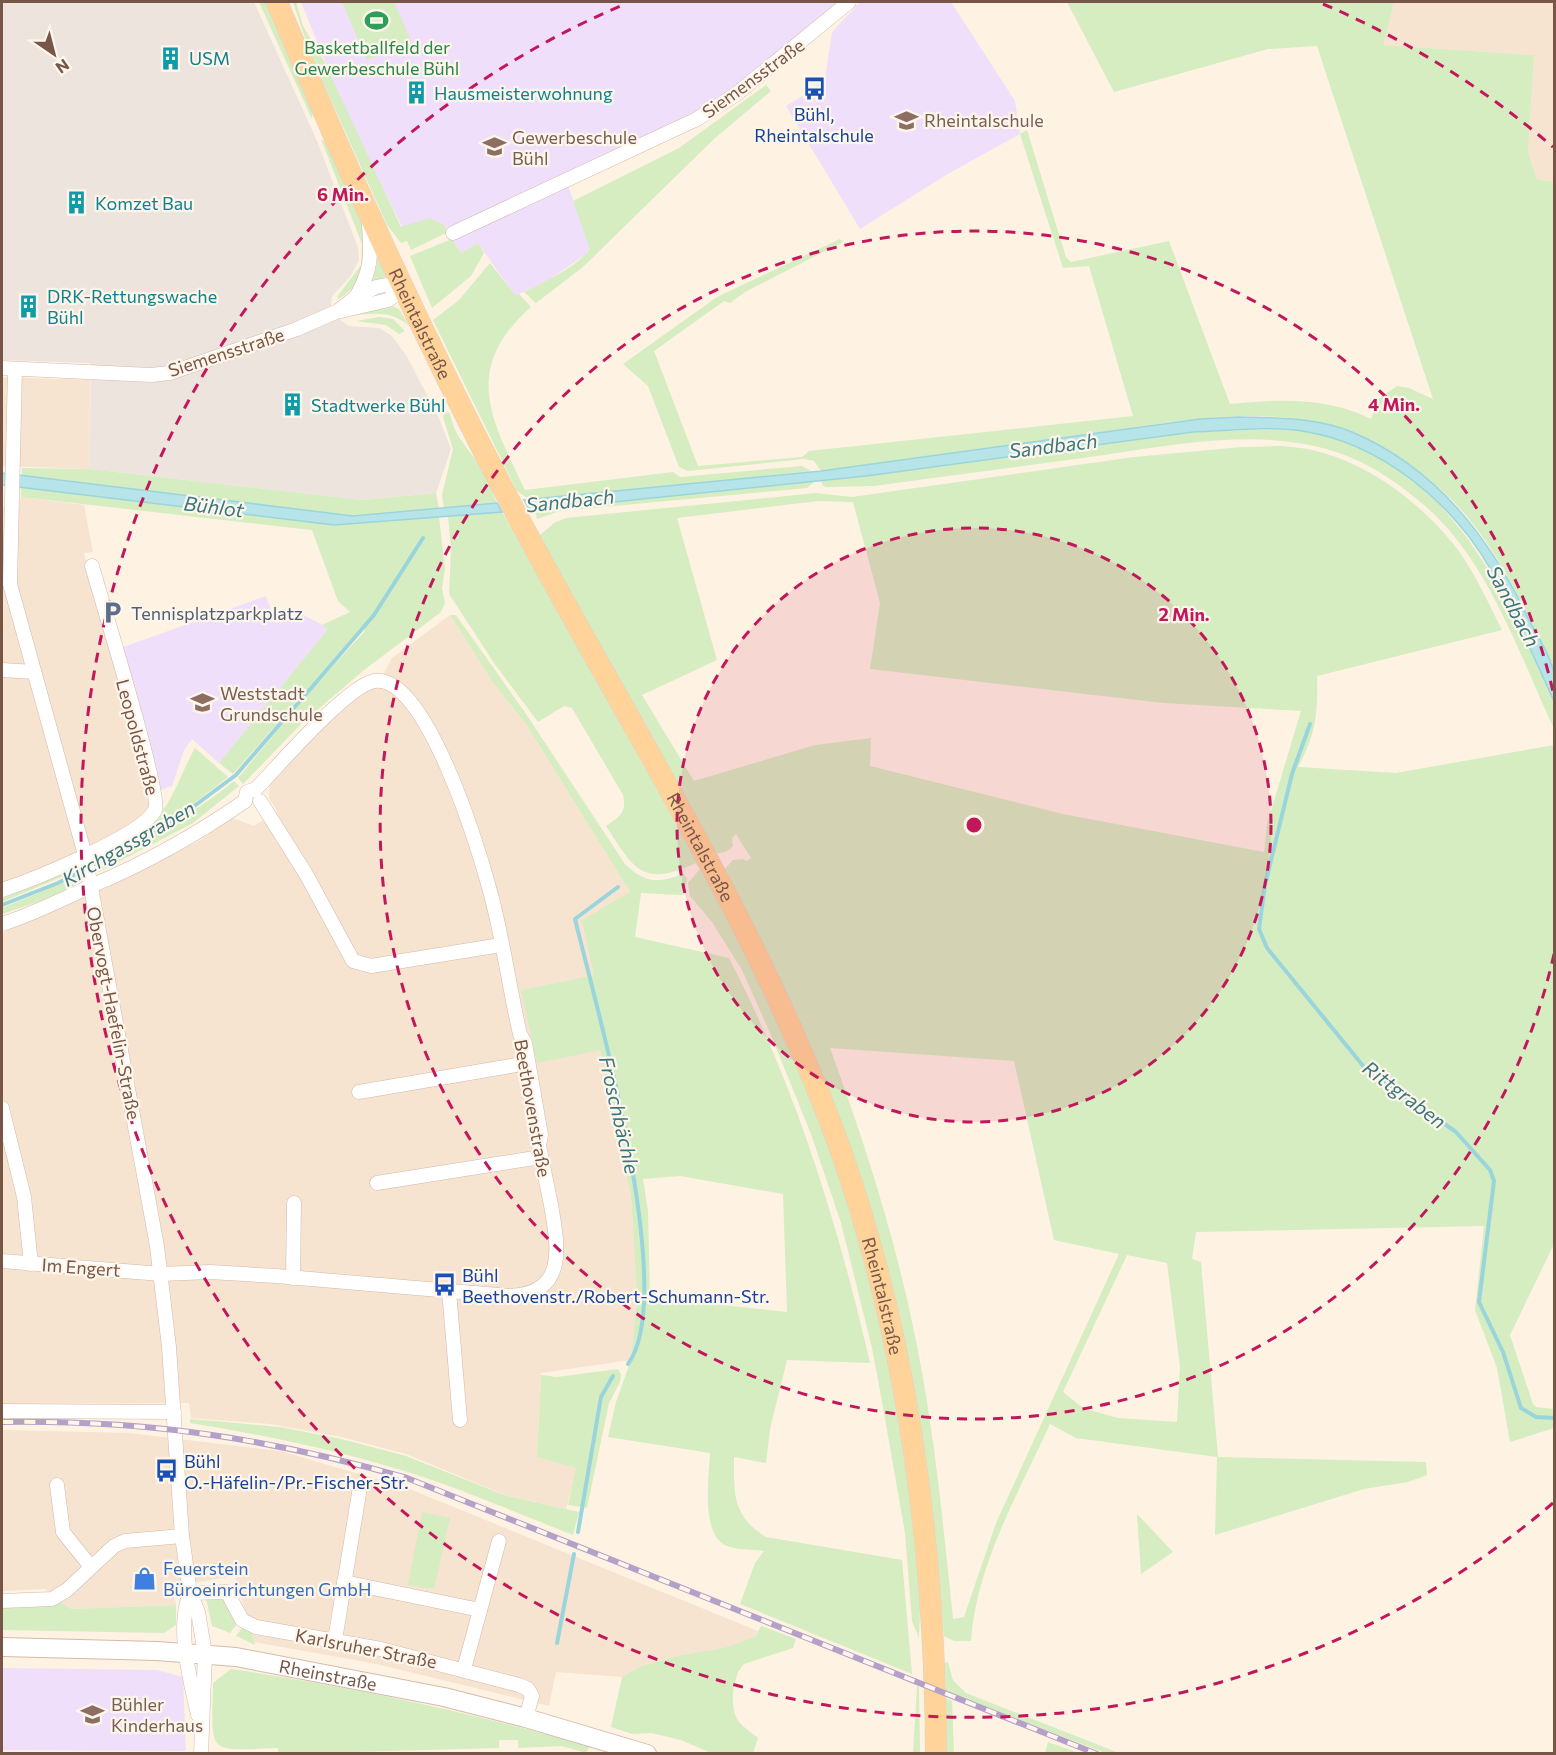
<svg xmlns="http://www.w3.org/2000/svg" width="1556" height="1755" viewBox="0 0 1556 1755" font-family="Commissioner,sans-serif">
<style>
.residential{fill:#f6e3d0}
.industrial{fill:#ede4de}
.education{fill:#efdffa}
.green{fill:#d5edc0;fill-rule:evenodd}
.water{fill:#b6e4e9;stroke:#9bd5dc;stroke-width:1.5}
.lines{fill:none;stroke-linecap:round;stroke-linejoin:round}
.stream{stroke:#9bd5dc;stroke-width:4}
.street-casing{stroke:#d2baab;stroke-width:15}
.secondary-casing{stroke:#d6baa8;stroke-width:20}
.primary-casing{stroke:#dcd3cf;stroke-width:22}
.street{stroke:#fff;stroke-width:14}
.secondary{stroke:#fff;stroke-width:18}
.primary{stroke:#ffd399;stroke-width:21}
.rail-casing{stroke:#b4a0c8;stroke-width:6}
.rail{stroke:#fff6eb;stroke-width:4;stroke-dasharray:11;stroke-linecap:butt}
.ring{fill:none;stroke:#c2185b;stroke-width:3;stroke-dasharray:10 8}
.labels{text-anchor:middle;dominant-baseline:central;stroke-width:4.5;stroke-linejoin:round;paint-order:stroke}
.leisure-label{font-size:18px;fill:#27864d;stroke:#fff6eb}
.culture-label{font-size:18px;fill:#0d838f;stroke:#fff6eb;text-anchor:start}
.street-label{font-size:18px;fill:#785647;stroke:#fff6eb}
.transit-label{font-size:18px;fill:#164399;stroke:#fff6eb;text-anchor:start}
.education-label{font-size:18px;fill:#785e54;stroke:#fff6eb;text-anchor:start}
.service-label{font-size:18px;fill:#4e5e75;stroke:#fff6eb;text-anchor:start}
.shop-label{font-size:18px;fill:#366cbe;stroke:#fff6eb;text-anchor:start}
.water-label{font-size:20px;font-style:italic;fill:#39777f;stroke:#fff6eb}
.centre{fill:#c2185b;stroke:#fff6eb;stroke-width:3}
.ring-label{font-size:18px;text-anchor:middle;font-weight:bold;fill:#c2185b;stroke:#fff6eb;stroke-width:4.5;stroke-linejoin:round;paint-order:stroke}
</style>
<rect width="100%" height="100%" fill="#fef2e3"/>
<g class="residential">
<path d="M1394 2H1554V182L1537 179 1528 152 1534 55 1382 45Z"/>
<path d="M2 377 90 380 89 469 2 466Z"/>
<path d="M21 497 84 505 93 552 84 553 150 799V810L142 819 72 857 2 883V507L19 508Z"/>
<path d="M450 615 494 684 526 724 630 892 594 975 521 990 600 1050 631 1196 637 1297 631 1360 541 1373 537 1457 577 1468 566 1509 505 1495 406 1454 342 1437 270 1424 191 1418 189 1403 2 1404V933L104 889 199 841 232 818 254 826 277 811 269 798 270 782 333 714 364 690 375 689 392 658Z"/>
<path d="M2 1430 129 1433 280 1451 407 1488 758 1631 755 1637 723 1648 682 1655 639 1667 622 1677 556 1672 549 1706 377 1664 254 1642 235 1576 173 1586 176 1605 71 1609 45 1589 2 1591Z"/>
</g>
<path class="industrial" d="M2 2H254L317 141 358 247 359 260 350 277 332 296 331 304 339 319 349 326 379 328 392 336 406 355 438 416 451 449 436 493 363 500 89 469 91 363 2 360Z"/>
<g class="education">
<path d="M301 2H835L836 4 760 69 710 105 684 119 564 174 590 248 585 255 547 281 515 296 478 243 461 253 444 225 402 227 343 106Z"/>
<path d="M860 2H951L1015 101 1020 134 946 175 860 229 786 106 812 90 825 78 832 32Z"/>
<path d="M266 596 276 623 301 614 329 628 219 763 192 739 184 750 172 786 158 791 118 649Z"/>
<path d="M2 1668 157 1670 183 1677 186 1751 2 1750Z"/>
</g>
<g class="green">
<path d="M259 2H266L313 111 312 119Z"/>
<path d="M293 2H296L303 26 324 61 401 227 430 218 444 225 448 232 411 250 407 241 401 243 387 225 310 53Z"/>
<path d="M342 2H394L411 41 367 60Z"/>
<path d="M1067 2H1394L1383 45 1534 55 1528 152 1537 179 1554 182V673C1526 612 1499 547 1451 499 1423 472 1387 445 1350 431 1266 400 1158 425 1072 437 988 448 904 459 821 471L814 461 804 459 688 471 679 467 648 386 623 364 717 297 840 239 843 242 745 292 730 303 724 301 654 351 698 466 802 457 809 451 1133 416 1089 266 1063 268 1020 134 1027 130 1066 257 1071 262 1169 241 1230 404C1277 399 1328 397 1371 419L1375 408 1371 404 1397 386 1409 388 1433 399 1317 46 1268 49 1114 92Z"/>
<path d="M766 85 771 91 715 138 583 267 536 303 524 292C546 281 575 268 590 249L573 201 679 148Z"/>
<path d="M321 139 327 143C338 168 369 228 368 254 367 273 354 289 339 299L337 297 361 265 362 244Z"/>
<path d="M452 239 461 253 478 243 484 253 471 276 432 308 410 256Z"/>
<path d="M376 252 387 276 372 283 377 264Z"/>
<path d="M490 263 515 295 519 294 531 307C461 369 491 419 525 490L673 472 680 477 802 466 811 471 532 501 517 491 433 320 459 300Z"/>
<path d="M392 306 399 309 409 326C390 309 371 314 347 316Z"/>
<path d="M379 317 393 319 405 331 399 334 386 325 356 321Z"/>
<path d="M444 412 450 413C454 435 465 445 478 463 485 471 490 483 496 492L493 494 497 503 444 508 442 495 453 449 443 417Z"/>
<path d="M1247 430C1265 430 1284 429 1302 431 1412 447 1475 535 1519 627 1528 645 1551 684 1554 702 1556 710 1554 720 1554 729 1522 660 1491 570 1436 516 1410 491 1375 466 1342 454 1262 425 1170 446 1090 457 1018 467 946 476 874 486L826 487 822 485 821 480 1193 432Z"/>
<path d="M1242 447C1259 447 1276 445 1292 447 1358 453 1423 502 1461 554 1477 578 1489 604 1502 630L1317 676C1318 713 1316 734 1298 767L1396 773 1554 745V1244L1510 1335 1533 1404 1536 1407 1554 1409V1428L1510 1442 1497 1368 1475 1310 1484 1226 1196 1232 1192 1259 1201 1262 1218 1457 1426 1462 1427 1475 1408 1482 1364 1489 1215 1535 1217 1457 1076 1438 1050 1424C1019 1492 976 1565 971 1641H954L944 1636 929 1489 904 1344 781 986 724 870 733 860 743 859 747 861 751 858 736 834 732 838 733 846C727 852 722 854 713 853L539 536 554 523 566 518 816 493 852 497 1134 457ZM818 501 853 502 880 603 870 669 1163 703 1301 711 1267 824 1264 852 1063 814 870 766 871 738 815 745 694 781 642 695 717 660 677 518ZM830 1048 1014 1061 1054 1240 1119 1254 996 1523 964 1617 953 1619C943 1523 934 1426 914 1331 894 1234 864 1141 830 1048ZM1127 1255 1167 1263 1180 1367 1177 1422 1118 1418 1083 1408 1063 1392Z"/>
<path d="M22 468 89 469 363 500 436 493 439 509 354 516 333 515 22 476Z"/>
<path d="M815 481 807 488 560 511 537 519 535 510Z"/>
<path d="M21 487 334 525 439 517 445 568 442 588 445 603 441 612 364 670 302 723 243 784 238 778 310 691 365 631 362 626 233 774 219 763 328 629 322 625 350 612 338 601 312 530 21 497Z"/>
<path d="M502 512 755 965 825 1134 862 1243 902 1422 921 1582 919 1638 912 1621 905 1533 883 1407 872 1348 841 1223 811 1134 770 1033 742 970 712 922 690 896 688 883 700 869 696 863C642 888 634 869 606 826 620 816 627 813 623 795L572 708 564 706 538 722 494 663 449 594 451 549 448 516Z"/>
<path d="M450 615H456L526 714 625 864C646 884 658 883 684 874L687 879 683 895 641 893 635 937 729 958C795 1085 838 1224 870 1363L787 1360 770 1429 766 1463 734 1457C734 1494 732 1516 766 1537L902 1560 912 1674 740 1604 755 1563 764 1551C752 1549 739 1551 727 1546 700 1535 709 1477 710 1453L608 1437 616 1402 631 1360 637 1297 631 1196 600 1050 537 1063 521 990 594 975 582 920 630 892 526 724 494 684ZM680 1176 783 1194 787 1312 650 1297 648 1211 643 1179Z"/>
<path d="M195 748 228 777 176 817 96 859 95 856C115 845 144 835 158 817 175 796 182 771 195 748Z"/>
<path d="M234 781 239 786 193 823 99 872 98 867C144 839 192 816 234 781Z"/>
<path d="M77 865 78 870 2 902V896Z"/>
<path d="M80 876 81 882 46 899 2 914V908Z"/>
<path d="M618 1369 621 1374 620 1382 609 1403 587 1508 568 1505 576 1468 537 1457 541 1375 557 1377Z"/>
<path d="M190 1419 280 1427 341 1439 406 1456 504 1495 579 1512 573 1535C524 1516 474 1494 423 1477 347 1452 270 1436 190 1423Z"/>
<path d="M422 1512 450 1518 434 1589 408 1585Z"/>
<path d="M1137 1514 1173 1552 1141 1574Z"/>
<path d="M212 1595 226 1600 237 1624 230 1633 212 1626 206 1598Z"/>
<path d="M59 1600 71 1609 176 1605V1625L164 1633 2 1630V1607Z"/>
<path d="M761 1626 796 1639 793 1648 744 1664C733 1675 729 1704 737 1719 741 1726 752 1733 758 1738L753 1753H711L681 1740 651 1733 632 1734 611 1727 622 1677 639 1667 682 1655 723 1648 755 1637Z"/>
<path d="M242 1628 251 1631 255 1645 236 1636Z"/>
<path d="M948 1662 953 1680 966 1693 1119 1753H1105L946 1691 945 1663Z"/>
<path d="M231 1669C353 1687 472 1713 590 1746L586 1753 562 1746 518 1748V1740H499V1748L278 1754V1748C205 1751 212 1755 213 1683Z"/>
<path d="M917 1686 919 1687 920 1753H913Z"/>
<path d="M946 1698 952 1701 954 1753H947Z"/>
<path d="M1048 1742 1079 1753H1045Z"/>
</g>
<g class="water">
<path d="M1239 417C1276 418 1317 417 1352 432 1437 468 1491 539 1529 620 1537 636 1551 656 1554 674 1556 682 1555 693 1554 701 1534 658 1515 612 1491 570 1452 502 1381 443 1302 431 1267 426 1228 431 1193 432L866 476 536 510 531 513 524 500 821 471 1200 419Z"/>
<path d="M2 473 353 516 497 503 502 512 334 525 2 485Z"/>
</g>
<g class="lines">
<g class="stream">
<path d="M1310 724 1292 774 1265 885 1259 929 1267 948 1364 1067 1456 1132 1490 1170 1494 1181 1479 1302 1503 1352 1521 1408 1536 1417 1554 1418"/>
<path d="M90 867 174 821 236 775 374 615 423 538"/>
<path d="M618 887 575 919C596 1006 679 1295 628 1364"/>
<path d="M2 905 58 883 84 870"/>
<path d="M578 1532 601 1397 613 1376"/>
<path d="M557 1643 574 1554"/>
</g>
<defs>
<g id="street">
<path d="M453 233 697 119 735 95 849 2"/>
<path d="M356 297C372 269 371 256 369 225"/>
<path d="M341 311 388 300 403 289"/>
<path d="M2 368 151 375 170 373 297 329 338 311 356 297 376 287 386 285 403 289"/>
<path d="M15 369 10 584 85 855 157 1246 169 1347 182 1536 190 1593 198 1612 205 1654 201 1754"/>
<path d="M2 670 34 672"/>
<path d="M260 801 306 874 353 961 371 966 501 945"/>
<path d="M2 890C32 880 142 836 155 810 162 796 100 595 92 566"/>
<path d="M2 924C33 914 61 900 91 886 146 863 196 835 245 801"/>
<path d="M359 1092 528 1063"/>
<path d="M2 1108 24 1197 31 1264"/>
<path d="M377 1183 541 1157"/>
<path d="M2 1261 161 1274 210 1272 276 1276 509 1296C568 1294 558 1246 551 1205 547 1185 543 1165 539 1146L541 1135 525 1043 520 1034C509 987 503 938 490 891 479 851 426 672 374 681 346 687 278 766 256 789L247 792 245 801"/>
<path d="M293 1278 294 1203"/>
<path d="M449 1291 460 1420"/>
<path d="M2 1411 174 1412"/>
<path d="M57 1485 63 1532 91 1567"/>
<path d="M344 1582 480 1610"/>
<path d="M190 1593 227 1592 242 1620 256 1627 381 1649 519 1685 528 1689 532 1696 526 1718"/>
<path d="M190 1593C176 1629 190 1678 198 1715"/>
<path d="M2 1601 52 1599 67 1590 114 1546 125 1541 182 1536"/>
<path d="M335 1640 360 1487"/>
<path d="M464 1669 499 1541"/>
</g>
<g id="secondary">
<path id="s1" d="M2 1647 157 1651 236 1657 444 1697 526 1718 647 1754"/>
</g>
<g id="primary">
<path id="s2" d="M277 2C350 178 429 350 519 519 630 728 762 929 842 1154 909 1346 935 1552 936 1754"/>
</g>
</defs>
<use href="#street" class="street-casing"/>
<use href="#secondary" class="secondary-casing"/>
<use href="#primary" class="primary-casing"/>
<use href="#street" class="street"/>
<use href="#secondary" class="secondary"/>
<use href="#primary" class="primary"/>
<defs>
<path id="rail" d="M2 1422C149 1420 266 1438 407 1478L1097 1754"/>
</defs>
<use href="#rail" class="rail-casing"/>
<use href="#rail" class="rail"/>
</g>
<circle cx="974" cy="825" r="297" fill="#c2185b" fill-opacity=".12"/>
<g class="ring">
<circle cx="974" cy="825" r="297"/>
<path d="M1554 954A594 594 0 1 1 1554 696"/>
<path d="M1553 1503A892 892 0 1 1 625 4M1323 4A892 892 0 0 1 1553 147"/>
</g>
<defs>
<symbol id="stadium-bare" viewBox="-9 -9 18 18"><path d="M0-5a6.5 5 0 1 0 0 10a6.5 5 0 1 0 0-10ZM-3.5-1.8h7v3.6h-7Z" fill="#2e9e5b" stroke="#fff6eb" stroke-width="2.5" paint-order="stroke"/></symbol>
<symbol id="building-bare" viewBox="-9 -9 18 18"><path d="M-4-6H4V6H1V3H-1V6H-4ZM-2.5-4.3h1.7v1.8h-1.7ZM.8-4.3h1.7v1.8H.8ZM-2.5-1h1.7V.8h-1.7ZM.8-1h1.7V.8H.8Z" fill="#0f9aa8" stroke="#fff6eb" stroke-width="2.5" paint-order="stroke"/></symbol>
<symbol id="bus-bare" viewBox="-9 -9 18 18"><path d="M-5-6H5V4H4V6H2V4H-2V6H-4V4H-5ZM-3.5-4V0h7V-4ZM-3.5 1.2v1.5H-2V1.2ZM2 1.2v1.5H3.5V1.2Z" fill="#1a4fb4" stroke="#fff6eb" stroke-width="2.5" paint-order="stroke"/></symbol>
<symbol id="school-bare" viewBox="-9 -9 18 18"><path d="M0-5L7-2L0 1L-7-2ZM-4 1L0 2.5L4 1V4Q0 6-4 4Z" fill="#8d6e63" stroke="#fff6eb" stroke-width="2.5" paint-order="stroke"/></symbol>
<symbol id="parking-bare" viewBox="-9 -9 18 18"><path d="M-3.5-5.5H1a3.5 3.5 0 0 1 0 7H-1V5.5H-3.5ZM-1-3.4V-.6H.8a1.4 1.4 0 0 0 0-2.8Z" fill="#5c6f8a" stroke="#fff6eb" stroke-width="2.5" paint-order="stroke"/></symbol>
<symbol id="shop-bare" viewBox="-9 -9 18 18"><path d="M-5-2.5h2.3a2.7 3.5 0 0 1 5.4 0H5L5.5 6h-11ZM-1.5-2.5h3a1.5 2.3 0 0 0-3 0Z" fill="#3f7fe0" stroke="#fff6eb" stroke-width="2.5" paint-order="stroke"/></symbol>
</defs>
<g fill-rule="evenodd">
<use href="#stadium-bare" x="360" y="4" width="33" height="33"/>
<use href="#building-bare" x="154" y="42" width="33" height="33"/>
<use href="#bus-bare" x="798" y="72" width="33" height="33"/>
<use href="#building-bare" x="400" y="76" width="33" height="33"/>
<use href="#school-bare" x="890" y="104" width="33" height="33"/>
<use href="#school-bare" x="478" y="130" width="33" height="33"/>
<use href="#building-bare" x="60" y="186" width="33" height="33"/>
<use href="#building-bare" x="12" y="290" width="33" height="33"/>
<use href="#building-bare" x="276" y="388" width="33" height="33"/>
<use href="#parking-bare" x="96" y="596" width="33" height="33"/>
<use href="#school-bare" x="186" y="686" width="33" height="33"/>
<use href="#bus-bare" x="428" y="1268" width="33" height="33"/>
<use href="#bus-bare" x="150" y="1454" width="33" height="33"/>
<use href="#shop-bare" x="128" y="1562" width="33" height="33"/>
<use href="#school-bare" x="76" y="1698" width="33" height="33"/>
</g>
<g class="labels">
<g class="leisure-label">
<text x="377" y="47">Basketballfeld der<tspan x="377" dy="21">Gewerbeschule Bühl</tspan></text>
</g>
<g class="culture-label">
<text x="189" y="58">USM</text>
<text x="434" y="93">Hausmeisterwohnung</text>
<text x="95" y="203">Komzet Bau</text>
<text x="47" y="296">DRK-Rettungswache<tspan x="47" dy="21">Bühl</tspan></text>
<text x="311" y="405">Stadtwerke Bühl</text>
</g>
<g class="street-label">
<text transform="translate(753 78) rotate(-36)">Siemensstraße</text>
<text stroke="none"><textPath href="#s2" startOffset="352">Rheintalstraße</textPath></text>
<text transform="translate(226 352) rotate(-18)">Siemensstraße</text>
<text transform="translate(138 737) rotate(75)">Leopoldstraße</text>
<text stroke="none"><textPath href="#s2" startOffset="946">Rheintalstraße</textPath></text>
<text transform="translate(114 1013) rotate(79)">Obervogt-Haefelin-Straße</text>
<text transform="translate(533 1108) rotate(80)">Beethovenstraße</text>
<text transform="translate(81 1267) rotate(4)">Im Engert</text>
<text stroke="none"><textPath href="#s2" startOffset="1432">Rheintalstraße</textPath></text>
<text transform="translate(366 1648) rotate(11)">Karlsruher Straße</text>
<text stroke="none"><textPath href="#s1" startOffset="328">Rheinstraße</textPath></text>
</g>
<g class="transit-label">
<text x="814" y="114" text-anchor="middle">Bühl,<tspan x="814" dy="21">Rheintalschule</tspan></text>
<text x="462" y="1275">Bühl<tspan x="462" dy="21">Beethovenstr./Robert-Schumann-Str.</tspan></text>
<text x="184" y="1461">Bühl<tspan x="184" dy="21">O.-Häfelin-/Pr.-Fischer-Str.</tspan></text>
</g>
<g class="education-label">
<text x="924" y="120">Rheintalschule</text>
<text x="512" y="137">Gewerbeschule<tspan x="512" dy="21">Bühl</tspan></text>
<text x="220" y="693">Weststadt<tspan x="220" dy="21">Grundschule</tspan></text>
<text x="111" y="1704">Bühler<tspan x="111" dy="21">Kinderhaus</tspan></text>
</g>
<g class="service-label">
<text x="131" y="613">Tennisplatzparkplatz</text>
</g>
<g class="shop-label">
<text x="163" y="1568">Feuerstein<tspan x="163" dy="21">Büroeinrichtungen GmbH</tspan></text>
</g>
<g class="water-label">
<text transform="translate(1053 445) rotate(-7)">Sandbach</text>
<text transform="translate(570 500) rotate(-6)">Sandbach</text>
<text transform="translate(214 506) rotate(7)">Bühlot</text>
<text transform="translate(1514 606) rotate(62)">Sandbach</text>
<text transform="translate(128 843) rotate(-30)">Kirchgassgraben</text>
<text transform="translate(1405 1094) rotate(37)">Rittgraben</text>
<text transform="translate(620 1115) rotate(77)">Froschbächle</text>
</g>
</g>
<circle cx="974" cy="825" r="9" class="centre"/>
<g class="ring-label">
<text x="343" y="201">6 Min.</text>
<text x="1394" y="411">4 Min.</text>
<text x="1184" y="621">2 Min.</text>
</g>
<rect width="1556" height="1755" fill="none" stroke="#785647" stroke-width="6"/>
<g transform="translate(54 54) rotate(145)" stroke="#fff6eb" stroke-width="4.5" paint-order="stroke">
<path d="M0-4.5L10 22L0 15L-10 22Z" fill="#785647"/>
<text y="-9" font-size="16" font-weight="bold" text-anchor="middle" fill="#785647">N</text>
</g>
</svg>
